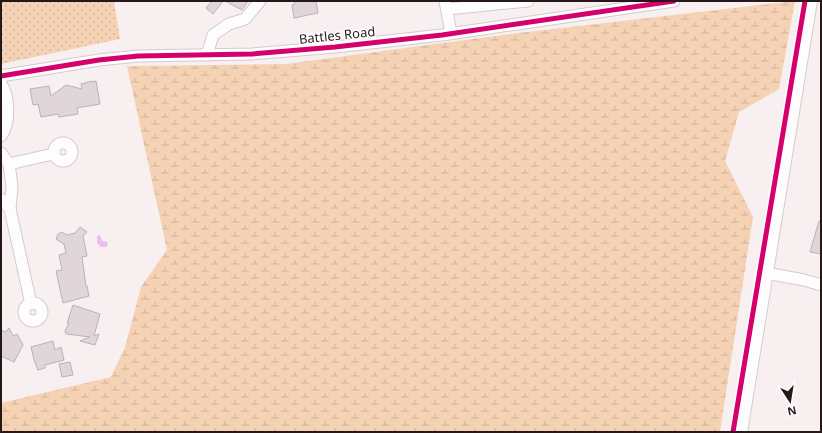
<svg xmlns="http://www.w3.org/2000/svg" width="822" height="433" viewBox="0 0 822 433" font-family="'Noto Sans',sans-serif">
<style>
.green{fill:url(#green-dots)}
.wetland{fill:url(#wetland-marsh)}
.water{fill:url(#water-ripples)}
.building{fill:#e0d6d9;stroke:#bcb2b5}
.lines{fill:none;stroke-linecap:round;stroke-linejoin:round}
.minor-casing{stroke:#d6cacb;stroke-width:13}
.major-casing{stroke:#d6cacb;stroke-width:16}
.minor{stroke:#fefdfd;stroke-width:11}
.major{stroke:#fefdfd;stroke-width:14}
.cycleway-casing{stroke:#fff;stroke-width:8}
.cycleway{stroke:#d6006c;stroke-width:5}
.labels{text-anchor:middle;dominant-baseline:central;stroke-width:3;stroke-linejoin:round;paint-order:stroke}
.street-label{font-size:13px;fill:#261819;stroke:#fff}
</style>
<defs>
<pattern id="green-dots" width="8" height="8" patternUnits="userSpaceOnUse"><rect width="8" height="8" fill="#f5d2b4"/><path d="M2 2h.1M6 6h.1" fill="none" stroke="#d2b49a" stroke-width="1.8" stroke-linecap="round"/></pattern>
<pattern id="wetland-marsh" width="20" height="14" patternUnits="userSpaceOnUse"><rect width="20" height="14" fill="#f5d2b4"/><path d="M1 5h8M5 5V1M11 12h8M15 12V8" fill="none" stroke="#d2b49a"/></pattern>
<pattern id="water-ripples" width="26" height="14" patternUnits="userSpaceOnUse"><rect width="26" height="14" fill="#ebbfed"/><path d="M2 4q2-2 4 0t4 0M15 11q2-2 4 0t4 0" fill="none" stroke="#c9a3cb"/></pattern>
</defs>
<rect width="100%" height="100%" fill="#f8eff0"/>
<path class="green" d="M1 1H114L120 39 1 64Z"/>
<path class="wetland" d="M795 1 779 89 739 112 725 161 753 217 720 432H1V403L111 377 125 347 141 287 167 250 127 66 286 64 510 34Z"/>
<path class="water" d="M99 235 101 237 102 241 108 242 107 247H101L97 243V237Z"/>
<g class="building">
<path d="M212 1H223L213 14 206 8Z"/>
<path d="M225 1H248L242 10Z"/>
<path d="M294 1H316L318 13 294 18 292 5 295 4Z"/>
<path d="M92 81V82L96 81 100 104 77 108 78 114 59 117 58 114 41 117 38 104 33 105 30 89 49 86 51 96 66 85 82 89 81 84Z"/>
<path d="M819 221H821V254L810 252Z"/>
<path d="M80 227 87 232 83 236 87 256 82 257 86 286H87L89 296 63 303 56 271 62 270 59 255 66 253 64 244 56 239 58 234 62 232 67 235 75 233Z"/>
<path d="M73 305 100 314 94 336 99 334 95 345 80 341 90 337 66 334 65 331 69 323H67Z"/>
<path d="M9 328 13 336 17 334 23 345 14 362 1 356V330L5 332Z"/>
<path d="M53 341 55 350 61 347 64 360 45 365V368L38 370 34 360 31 347Z"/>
<path d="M70 362 73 375 62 377 59 364Z"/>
</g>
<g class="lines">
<defs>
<g id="minor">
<path d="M445 1 451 33"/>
<path d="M447 9 528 1"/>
<path d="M207 55 213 35 229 24 245 19 260 1"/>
<path d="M1 76 99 60 138 56 252 54 335 47 442 35 674 1"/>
<path d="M1 84C10 96 10 124 1 136"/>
<circle cx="63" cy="152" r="9"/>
<path d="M1 153 9 164 12 186 10 209 31 304"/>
<path d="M9 164 53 154"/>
<path d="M1 199 10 209"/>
<path d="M766 273 804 280 821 285"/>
<circle cx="33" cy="312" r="9"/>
</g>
<path id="major" d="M740 432 810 1"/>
</defs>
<use href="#minor" class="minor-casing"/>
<use href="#major" class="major-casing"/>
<use href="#minor" class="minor"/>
<use href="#major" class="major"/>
<defs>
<g id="cycleway">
<path d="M1 76 99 60 138 56 252 54 335 47 442 35 674 1"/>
<path d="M733 432 805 1"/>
</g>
</defs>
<use href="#cycleway" class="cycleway-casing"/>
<use href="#cycleway" class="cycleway"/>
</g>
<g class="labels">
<g class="street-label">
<text transform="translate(337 35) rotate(-6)">Battles Road</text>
</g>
</g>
<rect width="822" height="433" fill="none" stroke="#261819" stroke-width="4"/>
<g transform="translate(790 401) rotate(168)" stroke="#ffffff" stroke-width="3" paint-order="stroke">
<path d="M0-3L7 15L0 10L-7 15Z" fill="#261819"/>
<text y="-6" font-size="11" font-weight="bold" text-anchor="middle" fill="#261819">N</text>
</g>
</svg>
